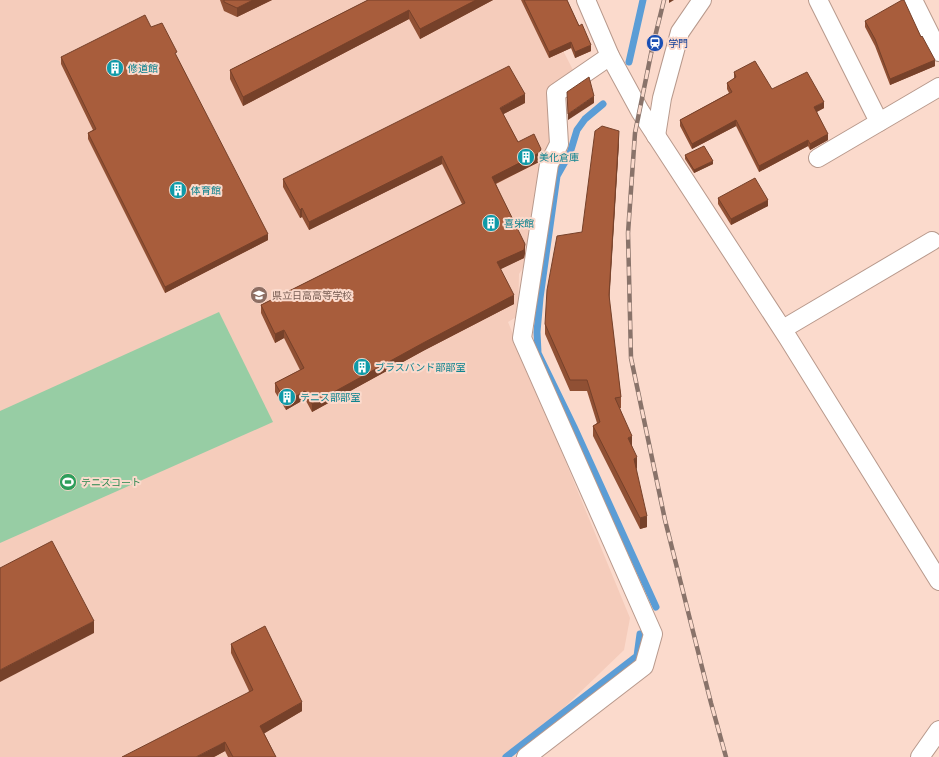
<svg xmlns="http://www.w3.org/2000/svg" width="939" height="757" viewBox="0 0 939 757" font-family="'Roboto Condensed','Noto Sans JP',sans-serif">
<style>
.built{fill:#f5ccbb}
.green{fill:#97cda4}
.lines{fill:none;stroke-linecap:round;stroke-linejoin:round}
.stream{stroke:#5b9dd6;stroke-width:7}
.street-casing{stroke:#b8998c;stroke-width:20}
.street{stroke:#fff;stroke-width:18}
.rail-casing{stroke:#89736a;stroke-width:4.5}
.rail{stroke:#fbdacc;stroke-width:3;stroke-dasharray:9;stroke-linecap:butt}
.wall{fill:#905034}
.shaded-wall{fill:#76412a}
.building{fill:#a85d3c;stroke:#76412a}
.labels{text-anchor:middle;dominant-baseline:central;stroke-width:4;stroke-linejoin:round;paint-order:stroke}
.transit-label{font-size:10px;fill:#164399;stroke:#fbdacc;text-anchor:start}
.culture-label{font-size:10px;fill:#0d838f;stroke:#fbdacc;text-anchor:start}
.education-label{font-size:10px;fill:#785e54;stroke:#fbdacc;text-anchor:start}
.leisure-label{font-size:10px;fill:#27864d;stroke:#fbdacc;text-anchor:start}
</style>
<rect width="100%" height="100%" fill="#fbdacc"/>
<path class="built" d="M0 0H537L573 70 596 57 549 90 554 143 529 258 519 274 518 316 508 322 630 618 624 650 521 749 510 757H0Z"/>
<path class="green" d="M219 312 273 422 0 543V411Z"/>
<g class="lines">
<g class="stream">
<path d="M629 62 643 0"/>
<path d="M603 104 585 119 577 130 570 153 557 176 540 298 537 332 538 353 574 427 656 607"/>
<path d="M506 757 637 656 640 634"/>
</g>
<defs>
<g id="street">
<path d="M586 0 610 56 640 111 788 338 939 581"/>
<path d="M818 0 879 122"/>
<path d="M913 0 939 52"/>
<path d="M656 136 662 98 680 32 702 0"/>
<path d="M818 158 939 87"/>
<path d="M783 329 932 241"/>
<path d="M526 757 644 666 653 634 522 338 549 164 559 144 556 93 610 56"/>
<path d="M920 757 939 730"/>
</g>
</defs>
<use href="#street" class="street-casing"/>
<use href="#street" class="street"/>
<defs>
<path id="rail" d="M664 0 652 49 635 133 628 233 631 358 665 520 711 703 726 757"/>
</defs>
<use href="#rail" class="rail-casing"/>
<use href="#rail" class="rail"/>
</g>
<g class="wall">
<path d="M220 0H272L237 17 224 11Z"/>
<path d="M368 0H493L420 39 409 19 243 106 230 79V70Z"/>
<path d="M521 0H567L591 51 575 58 571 48 549 58Z"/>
<path d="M865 21 921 37 935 66 890 85 875 46 865 27Z"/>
<path d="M151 27 177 57 268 240 165 293 88 139V133L93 130 61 64V57Z"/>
<path d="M734 72 772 89 824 108 817 112 828 140 810 150 808 146 759 172 736 126 692 149 680 126V120L729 93 727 89V83L734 79Z"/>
<path d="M525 103 503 114 518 142 541 157 539 162 496 184 525 253 524 258 500 269 514 304 423 351 312 412 305 399 286 410 275 392V383L300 370 284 338 275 343 261 313V305L462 204 442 164 309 230 302 217 300 218 283 187V179Z"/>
<path d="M619 142 609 299 621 397V408H620L632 446 637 468 636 469 647 527 640 529 593 436V426L597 423 587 391H570L545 334V324L582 232Z"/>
<path d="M685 155 713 164 694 173 685 159Z"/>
<path d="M718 198 768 206 731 225 718 204Z"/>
<path d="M231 644 302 711 264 733 276 757H228L225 751 214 757 249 691 231 653Z"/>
</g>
<g class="shaded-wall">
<path d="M253 0H272L237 17V8Z"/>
<path d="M476 0H493L420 39V29Z"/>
<path d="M669 0H674L669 3Z"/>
<path d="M409 10V19L243 106V97Z"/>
<path d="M571 42V48L549 58V52Z"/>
<path d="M591 45V51L575 58V52Z"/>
<path d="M935 60V66L890 85V79Z"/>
<path d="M525 94V103L500 116V108Z"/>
<path d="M594 96V103L568 120V114Z"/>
<path d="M824 102V108L814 113V107Z"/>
<path d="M736 120V126L692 149V144Z"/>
<path d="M619 131V142L609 306V295Z"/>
<path d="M828 134V140L810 150V144Z"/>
<path d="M808 140V146L759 172V166Z"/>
<path d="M541 149V157L539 162 492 185V177Z"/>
<path d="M442 156V164L309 230V222Z"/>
<path d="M713 161V164L694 173V170Z"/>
<path d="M768 200V206L731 225V219Z"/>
<path d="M302 208V217L300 218V210Z"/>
<path d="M268 234V240L165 293V287Z"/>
<path d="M525 244V253L524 258 497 271V262Z"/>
<path d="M514 295V304L423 351 312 412V404L423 343Z"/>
<path d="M284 330V338L275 343V334Z"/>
<path d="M305 391V399L286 410V402Z"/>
<path d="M632 436V447L628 438Z"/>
<path d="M637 457V468L634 470V459Z"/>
<path d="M647 516V527L640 529V518Z"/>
<path d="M94 621V633L0 682V670Z"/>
<path d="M302 702V711L260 736V726Z"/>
<path d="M225 742V751L214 757H196Z"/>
</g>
<g class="building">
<path d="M224 0H253L237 8 224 2Z"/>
<path d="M368 0H476L420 29 409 10 243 97 230 70Z"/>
<path d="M524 0H567L579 26 582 24 591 45 575 52 571 42 549 52Z"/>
<path d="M902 0H904L921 37 922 36 935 60 890 79 875 39 865 21Z"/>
<path d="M145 15 151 27 162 23 177 52 175 53 268 234 165 287 88 133 96 129 61 57Z"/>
<path d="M755 61 772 89 807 72 824 102 814 107 828 134 810 144 808 140 759 166 736 120 692 144 680 120 732 92 727 83 736 77 734 72Z"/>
<path d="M509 66 525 94 500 108 518 142 534 134 541 149 539 153 492 177 525 244 524 250 497 262 514 295 423 343 312 404 305 391 286 402 275 383 304 368 284 330 275 334 261 305 465 203 442 156 309 222 302 208 300 210 283 179Z"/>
<path d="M589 77 594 96 568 114 567 92Z"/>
<path d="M602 126 619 131 609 295 621 397 615 398 632 436 628 438 637 457 634 459 647 516 640 518 593 426 600 422 587 380H570L545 324 547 290 557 236 582 232 595 131Z"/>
<path d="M704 146 713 161 694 170 685 155Z"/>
<path d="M755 178 768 200 731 219 718 198Z"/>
<path d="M52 541 94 621 0 670V568Z"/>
<path d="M265 626 302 702 260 726 276 757H233L225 742 196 757H122L253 690 231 644Z"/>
</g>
<defs>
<symbol id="station-disc" viewBox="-11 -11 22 22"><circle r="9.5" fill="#1a4fb4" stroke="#fbdacc"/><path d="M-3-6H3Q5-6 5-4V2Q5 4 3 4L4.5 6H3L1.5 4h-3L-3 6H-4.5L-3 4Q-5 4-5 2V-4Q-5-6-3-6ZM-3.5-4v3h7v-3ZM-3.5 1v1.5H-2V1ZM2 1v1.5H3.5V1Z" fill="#fff"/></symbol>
<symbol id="building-disc" viewBox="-11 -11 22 22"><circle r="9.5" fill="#0f9aa8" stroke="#fbdacc"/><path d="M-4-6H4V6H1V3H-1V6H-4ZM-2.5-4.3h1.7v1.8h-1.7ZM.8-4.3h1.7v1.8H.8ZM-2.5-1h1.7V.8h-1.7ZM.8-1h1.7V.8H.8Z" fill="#fff"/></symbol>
<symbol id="school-disc" viewBox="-11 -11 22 22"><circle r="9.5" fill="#8d6e63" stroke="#fbdacc"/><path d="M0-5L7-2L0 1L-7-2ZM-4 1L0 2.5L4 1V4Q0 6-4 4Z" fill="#fff"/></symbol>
<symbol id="stadium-disc" viewBox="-11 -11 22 22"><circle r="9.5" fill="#2e9e5b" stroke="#fbdacc"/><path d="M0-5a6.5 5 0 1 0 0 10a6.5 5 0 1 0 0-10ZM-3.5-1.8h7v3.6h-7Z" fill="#fff"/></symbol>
</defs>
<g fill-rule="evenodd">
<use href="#station-disc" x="645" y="33" width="20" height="20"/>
<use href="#building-disc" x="105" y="58" width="20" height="20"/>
<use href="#building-disc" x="516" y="147" width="20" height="20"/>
<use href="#building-disc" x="168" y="180" width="20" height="20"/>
<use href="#building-disc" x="481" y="213" width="20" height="20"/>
<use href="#school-disc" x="249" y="285" width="20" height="20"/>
<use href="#building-disc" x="352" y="357" width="20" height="20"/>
<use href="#building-disc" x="277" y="387" width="20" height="20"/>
<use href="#stadium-disc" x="58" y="472" width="20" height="20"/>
</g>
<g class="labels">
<g class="transit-label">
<text x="668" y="43">学門</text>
</g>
<g class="culture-label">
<text x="128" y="68">修道館</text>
<text x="539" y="157">美化倉庫</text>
<text x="191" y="190">体育館</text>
<text x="504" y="223">喜栄館</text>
<text x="375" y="367">ブラスバンド部部室</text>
<text x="300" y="397">テニス部部室</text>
</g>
<g class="education-label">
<text x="272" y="295">県立日高高等学校</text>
</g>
<g class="leisure-label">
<text x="81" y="482">テニスコート</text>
</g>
</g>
</svg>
